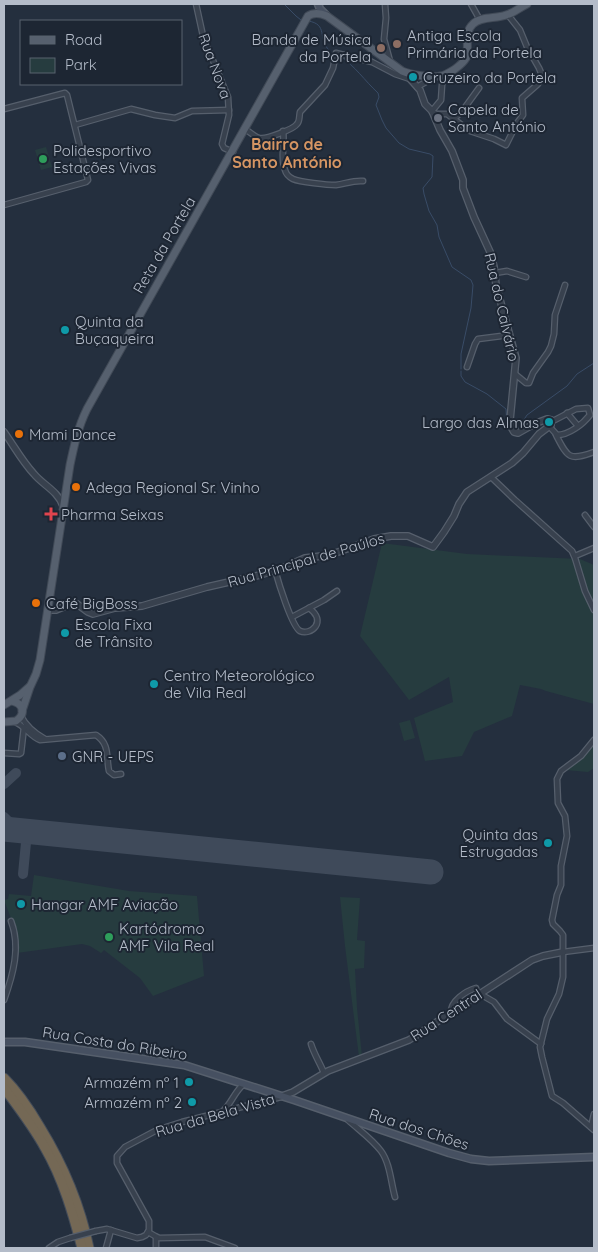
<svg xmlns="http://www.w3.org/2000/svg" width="598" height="1252" viewBox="0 0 598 1252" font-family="Quicksand,sans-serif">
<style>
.green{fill:#263c3f}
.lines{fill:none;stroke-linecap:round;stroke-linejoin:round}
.stream{stroke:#394c67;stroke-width:1}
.taxiway{stroke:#3f4a5a;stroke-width:10}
.runway{stroke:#3f4a5a;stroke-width:25}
.minor-casing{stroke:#565f6c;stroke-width:7}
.tertiary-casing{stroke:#565f6c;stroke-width:8}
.secondary-casing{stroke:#565f6c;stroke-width:9}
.primary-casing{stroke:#414a57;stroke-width:9}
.motorway-casing{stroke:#434c59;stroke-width:11}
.minor{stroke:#38414e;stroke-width:4.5}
.tertiary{stroke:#38414e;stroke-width:5.5}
.secondary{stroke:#465061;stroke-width:6}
.primary{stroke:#56606e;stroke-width:7}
.motorway{stroke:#746855;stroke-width:9}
.minor-bridge-casing{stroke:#565f6c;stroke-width:7;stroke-linecap:butt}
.minor-bridge{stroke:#38414e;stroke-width:4.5}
.education-dot{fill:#8d6e63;stroke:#1d2633;stroke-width:2}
.culture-dot{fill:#0f9aa8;stroke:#1d2633;stroke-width:2}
.worship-dot{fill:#6b7280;stroke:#1d2633;stroke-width:2}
.leisure-dot{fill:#2e9e5b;stroke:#1d2633;stroke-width:2}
.food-dot{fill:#e8710a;stroke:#1d2633;stroke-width:2}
.health-dot{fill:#e0444e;stroke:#1d2633;stroke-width:2}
.service-dot{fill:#5c6f8a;stroke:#1d2633;stroke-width:2}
.labels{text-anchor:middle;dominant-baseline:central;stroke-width:4;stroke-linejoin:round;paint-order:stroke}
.poi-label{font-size:15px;fill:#b4bcc9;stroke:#1d2633;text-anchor:start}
.street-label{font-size:15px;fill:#b4bcc9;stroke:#1d2633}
.neighbourhood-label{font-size:16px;font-weight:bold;fill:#d59563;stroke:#1d2633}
</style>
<rect width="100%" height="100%" fill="#242f3e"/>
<g class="green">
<path d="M46 147 52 167 41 170 35 150Z"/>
<path d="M382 543 467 554 580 559 594 565V704L546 691 541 689 520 685 512 716 474 732 462 756 425 761 414 718 453 702 449 677 409 700 360 636Z"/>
<path d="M410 720 415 738 404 741 399 723Z"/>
<path d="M594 743V768L588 772 565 770Z"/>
<path d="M34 875 129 891 197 896 204 976 153 996 140 978 104 950 101 953 90 946 82 944 17 953V929L12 921 4 900 8 899 9 894 31 896Z"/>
<path d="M340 897 360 898 357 940 365 941 364 968 355 969 357 1008 362 1056 359 1057 345 946Z"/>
</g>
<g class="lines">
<g class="stream">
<path d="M284 4 296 16 301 20"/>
<path d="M308 21C329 24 317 39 329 50"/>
<path d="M340 56C356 67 364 80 378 93L379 97 376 105 382 120 386 128 399 143 409 149 430 154 433 156 432 177 423 188 424 194 429 211 437 225 439 237 452 267 471 280 473 285 471 308 461 354V369"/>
<path d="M461 371V376L465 382 487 394 506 409 507 425 510 430"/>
<path d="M517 430 527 415 567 386 577 374 594 363"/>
</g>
<g class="taxiway">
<path d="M4 784 16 773"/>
<path d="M4 817 18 831"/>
<path d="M23 874 27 832"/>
</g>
<path class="runway" d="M4 829 431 872"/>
<defs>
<g id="minor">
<path d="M196 4 203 36 228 97 229 115 222 144 224 148 233 152"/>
<path d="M385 4 386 18 384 39 390 61"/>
<path d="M471 4 480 20"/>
<path d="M417 87 433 78"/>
<path d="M4 109 65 93 67 95 88 180 86 182 4 205"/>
<path d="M432 111 441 100 442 85 445 75"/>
<path d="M432 112 437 114H447L470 131 494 139 506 145 517 123 523 115 522 98 538 84 541 80 542 75 539 68 527 47 520 30 508 15"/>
<path d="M454 119 463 110 479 88"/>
<path d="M75 125 131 109 155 115 175 118 192 111 229 110"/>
<path d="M245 129C250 132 255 137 259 138 265 140 294 129 297 124 300 121 299 116 300 112L325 85 333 68 336 53 372 62 395 74 410 79"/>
<path d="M283 131C285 144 280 159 285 170 286 174 289 177 293 179 300 182 327 185 336 185 345 184 353 180 363 181"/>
<path d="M495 273 507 271 526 277"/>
<path d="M467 367 475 344 478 339 509 335"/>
<path d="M515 374 526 383H529L533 373 548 352 551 346 554 334 555 315 565 285"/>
<path d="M567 413 578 426"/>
<path d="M549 426 557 435C569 435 583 424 590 415L588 408 576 409 551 422"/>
<path d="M556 435C568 458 569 461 594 452"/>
<path d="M491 477 515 500 572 551 575 558 585 591 594 610"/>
<path d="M585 515 594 527"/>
<path d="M575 556 594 548"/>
<path d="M275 570C278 581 292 627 300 631 310 636 328 622 309 608"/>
<path d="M292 617 324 600 337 591"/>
<path d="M21 716C26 726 36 734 45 739"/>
<path d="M15 722C25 726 30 736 40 740L96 735C110 744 106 757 109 771L114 775 121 774"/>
<path d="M594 740 581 756 561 771 557 779 558 803 565 816 567 836 561 866V885L557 895 552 920 553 924 560 931 563 935V977L559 994 547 1019 540 1047 542 1057 552 1096 563 1103 594 1130"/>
<path d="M4 753 19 754 21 753 24 727"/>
<path d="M563 952 594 948"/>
<path d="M480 994 494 1002 507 1019 541 1044"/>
<path d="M4 1000C13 975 21 947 11 921"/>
<path d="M451 1013C450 1001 466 991 476 988"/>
<path d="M311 1044C314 1054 320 1063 324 1073"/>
<path d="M224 1110C232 1102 235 1091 244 1084"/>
<path d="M348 1120C359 1130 372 1139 381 1151 390 1163 391 1183 395 1197"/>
<path d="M591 1127 594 1114"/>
<path d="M96 1231 107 1229 137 1238 142 1237 146 1235 149 1230V1221L117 1163V1156L125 1147 157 1130 182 1122 281 1097"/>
<path d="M148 1232 155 1236 159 1238 205 1237 235 1248"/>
<path d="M156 1237V1248"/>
<path d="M49 1248 58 1242 70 1238"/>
<path d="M106 1248 111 1230"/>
</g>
<g id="tertiary">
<path d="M4 432C14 446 22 461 34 474 43 485 58 491 63 506"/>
<path d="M48 610H56L73 603 77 604 88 612 93 614 115 608 142 606 207 587 260 575 283 568 305 558 330 555 374 539 391 536H408L433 547 444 532 454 516 459 504 467 492 512 463 523 453 539 434 551 425V420L547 419 534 424 518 433 514 432 511 427 510 420 516 358 496 285 494 267 491 254 474 217 463 188V180L452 151 440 130 432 111 425 104 420 90 404 72"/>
<path d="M282 1096 293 1092 328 1071 409 1040 532 960 543 956 563 952"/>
</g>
<g id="secondary">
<path d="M318 4 320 9 326 15"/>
<path d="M4 1042H25L184 1065 294 1100 449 1153 471 1159 489 1161 594 1157"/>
</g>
<g id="primary">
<path d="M4 705 20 695 29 687"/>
<path d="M22 711 30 687 36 674 40 660 70 465C74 446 78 427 87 409L308 16C314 12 320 13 327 16L402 71C411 75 432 78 441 76 446 75 450 72 455 69 459 66 464 62 466 58 470 47 463 33 473 24 481 16 496 19 506 15 514 13 520 7 527 4"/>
<path d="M4 722 16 721C26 714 24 704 12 701"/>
</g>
<g id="motorway">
<path d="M4 1078C18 1092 30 1110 40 1127 64 1166 80 1204 89 1248"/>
<path d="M4 1088C18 1107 33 1126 45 1148 63 1179 73 1214 82 1248"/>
</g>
</defs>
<use href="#minor" class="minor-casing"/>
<use href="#tertiary" class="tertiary-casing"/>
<use href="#secondary" class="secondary-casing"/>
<use href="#primary" class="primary-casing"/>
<use href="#motorway" class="motorway-casing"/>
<use href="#minor" class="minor"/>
<use href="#tertiary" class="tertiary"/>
<use href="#secondary" class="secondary"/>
<use href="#primary" class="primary"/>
<use href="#motorway" class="motorway"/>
<defs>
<path id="minor-bridge" d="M70 1238 96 1231"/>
</defs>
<use href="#minor-bridge" class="minor-bridge-casing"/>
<use href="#minor-bridge" class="minor-bridge"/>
</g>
<g class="education-dot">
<circle cx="397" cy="44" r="5"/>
<circle cx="381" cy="48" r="5"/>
</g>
<g class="culture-dot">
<circle cx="413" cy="77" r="5"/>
<circle cx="65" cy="330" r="5"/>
<circle cx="549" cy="422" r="5"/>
<circle cx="65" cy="633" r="5"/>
<circle cx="154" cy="684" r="5"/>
<circle cx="548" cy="843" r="5"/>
<circle cx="21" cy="904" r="5"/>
<circle cx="189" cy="1082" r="5"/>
<circle cx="192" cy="1102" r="5"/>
</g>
<circle class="worship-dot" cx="438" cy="118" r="5"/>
<g class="leisure-dot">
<circle cx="43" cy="159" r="5"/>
<circle cx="109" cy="937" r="5"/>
</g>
<g class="food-dot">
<circle cx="19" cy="434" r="5"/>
<circle cx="76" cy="487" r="5"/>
<circle cx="36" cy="603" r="5"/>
</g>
<path class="health-dot" d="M48.5 506.5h5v5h5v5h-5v5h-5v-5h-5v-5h5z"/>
<circle class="service-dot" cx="62" cy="756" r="5"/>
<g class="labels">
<g class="poi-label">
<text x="407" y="35">Antiga Escola<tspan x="407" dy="17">Primária da Portela</tspan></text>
<text x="371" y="39" text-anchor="end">Banda de Música<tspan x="371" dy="17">da Portela</tspan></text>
<text x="423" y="77">Cruzeiro da Portela</text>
<text x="448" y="109">Capela de<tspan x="448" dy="17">Santo António</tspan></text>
<text x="53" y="150">Polidesportivo<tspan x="53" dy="17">Estações Vivas</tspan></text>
<text x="75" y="321">Quinta da<tspan x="75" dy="17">Buçaqueira</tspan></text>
<text x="539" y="422" text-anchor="end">Largo das Almas</text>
<text x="29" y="434">Mami Dance</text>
<text x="86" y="487">Adega Regional Sr. Vinho</text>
<text x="61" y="514">Pharma Seixas</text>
<text x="46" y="603">Café BigBoss</text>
<text x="75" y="624">Escola Fixa<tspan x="75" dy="17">de Trânsito</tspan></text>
<text x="164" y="675">Centro Meteorológico<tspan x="164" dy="17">de Vila Real</tspan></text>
<text x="72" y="756">GNR - UEPS</text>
<text x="538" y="834" text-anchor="end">Quinta das<tspan x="538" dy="17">Estrugadas</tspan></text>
<text x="31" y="904">Hangar AMF Aviação</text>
<text x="119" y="928">Kartódromo<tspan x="119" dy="17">AMF Vila Real</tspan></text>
<text x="179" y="1082" text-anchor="end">Armazém nº 1</text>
<text x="182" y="1102" text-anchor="end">Armazém nº 2</text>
</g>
<g class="street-label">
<text transform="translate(215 66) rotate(70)">Rua Nova</text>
<text transform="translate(164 245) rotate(-60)">Reta da Portela</text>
<text transform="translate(502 307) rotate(77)">Rua do Calvário</text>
<text transform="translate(306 560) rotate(-16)">Rua Principal de Paúlos</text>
<text transform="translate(446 1015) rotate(-33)">Rua Central</text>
<text transform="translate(115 1043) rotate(9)">Rua Costa do Ribeiro</text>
<text transform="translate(215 1115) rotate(-16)">Rua da Bela Vista</text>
<text transform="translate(419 1129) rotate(18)">Rua dos Chões</text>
</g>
<g class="neighbourhood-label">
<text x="287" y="144">Bairro de<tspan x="287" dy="18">Santo António</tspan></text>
</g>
</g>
<rect width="598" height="1252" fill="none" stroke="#b4bcc9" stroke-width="10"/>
<rect x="20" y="20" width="162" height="65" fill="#1d2633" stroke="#59626f"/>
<rect x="30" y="36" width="25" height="8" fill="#56606e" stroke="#59626f"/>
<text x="65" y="45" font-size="15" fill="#b4bcc9">Road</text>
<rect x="30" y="58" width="25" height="15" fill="#263c3f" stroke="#59626f"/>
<text x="65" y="70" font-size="15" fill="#b4bcc9">Park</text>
</svg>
